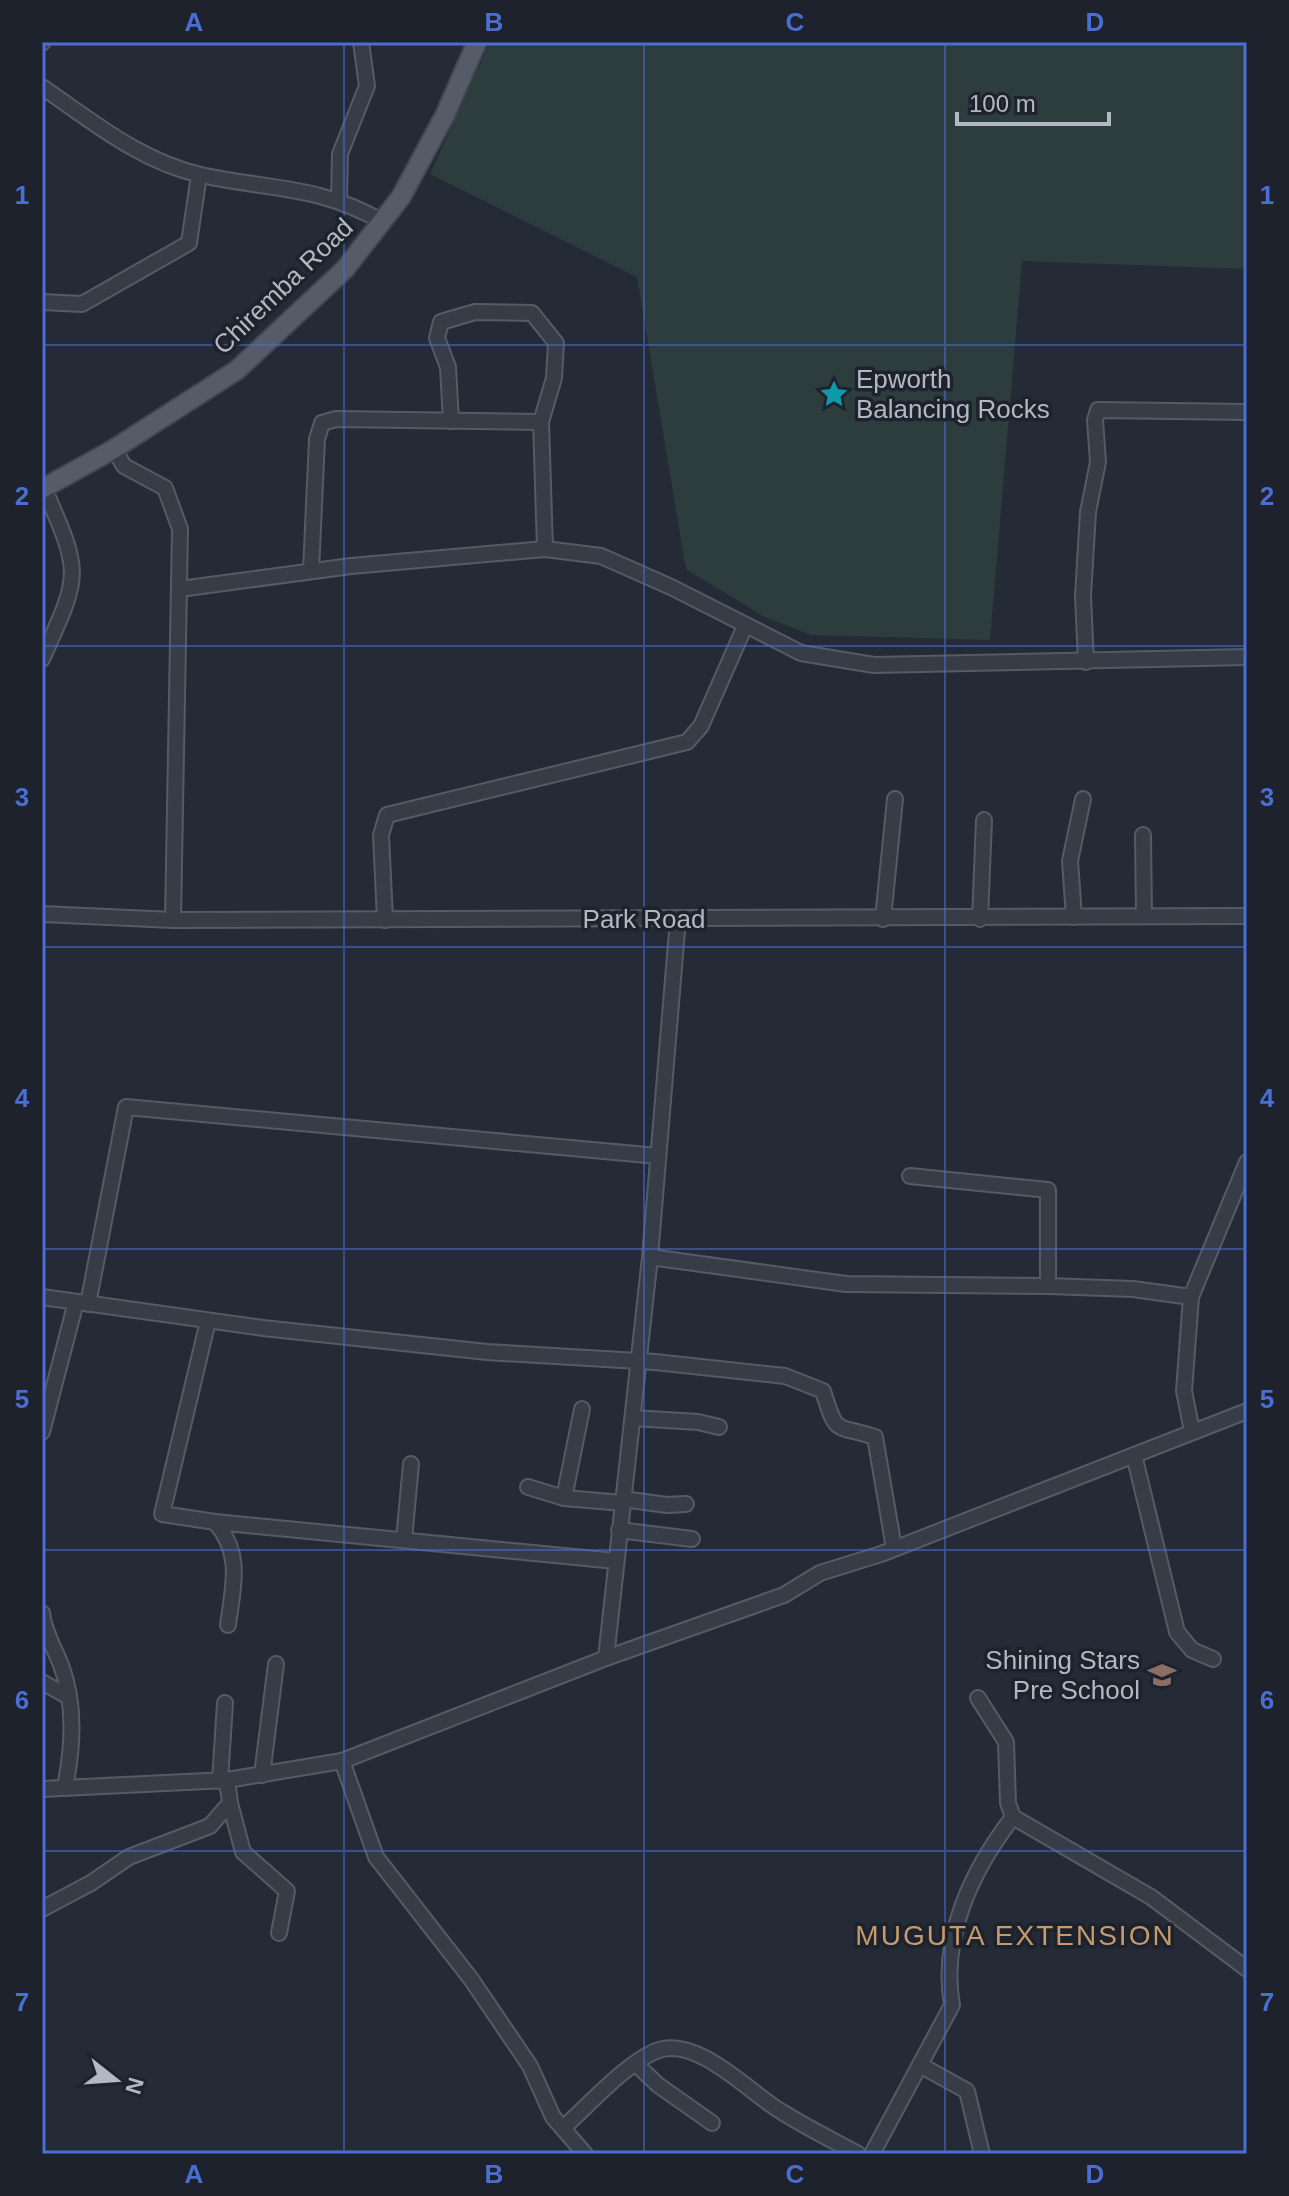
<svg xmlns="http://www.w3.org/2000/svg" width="1289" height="2196" viewBox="0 0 1289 2196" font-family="Arial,sans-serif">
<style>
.green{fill:#2d3d3e}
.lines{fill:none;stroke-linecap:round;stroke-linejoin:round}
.minor-casing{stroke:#555b65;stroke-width:18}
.major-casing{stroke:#414650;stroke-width:22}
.minor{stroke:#373d47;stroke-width:14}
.major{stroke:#565c67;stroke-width:18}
.grid{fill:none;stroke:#4a6ed2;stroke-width:2;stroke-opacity:0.55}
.labels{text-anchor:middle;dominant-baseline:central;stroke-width:7;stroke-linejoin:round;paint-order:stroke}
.street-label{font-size:26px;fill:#b2b8c3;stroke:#1d222c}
.poi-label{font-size:26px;fill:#b2b8c3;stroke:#1d222c;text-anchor:start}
.neighbourhood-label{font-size:28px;letter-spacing:2px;fill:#c59a6c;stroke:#1d222c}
.neatline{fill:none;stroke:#4a6ed2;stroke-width:3}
.grid-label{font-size:26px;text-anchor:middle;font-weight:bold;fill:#4a6ed2}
</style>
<rect width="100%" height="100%" fill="#242b36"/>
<path class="green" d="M490 42H1247V269L1022 261 990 640 811 635 763 616 686 569 637 277 430 174Z"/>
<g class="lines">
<defs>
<g id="minor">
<path d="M42 43 43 42"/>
<path d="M42 87C92 121 141 162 201 175 270 190 319 185 383 222"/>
<path d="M339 199 340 154 367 86 361 42"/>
<path d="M42 302 82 304 189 243 199 175"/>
<path d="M451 421 448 367 437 338 441 322 475 312 532 313 556 343 554 378 541 422 545 549"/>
<path d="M114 449 124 466 165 488 180 529 173 920"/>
<path d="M311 571 317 439 322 423 336 419 541 422"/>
<path d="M180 589 351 566 545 549 601 556 671 587 801 653 874 665 1247 657"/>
<path d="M42 659C81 573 82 575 44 488"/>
<path d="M1086 662 1083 596 1088 512 1098 462 1095 420 1098 410 1247 412"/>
<path d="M1143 835 1144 916"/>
<path d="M42 914 173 920 1247 916"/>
<path d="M1074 917 1070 861 1083 799"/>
<path d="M883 919 895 799"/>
<path d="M980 919 984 820"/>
<path d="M385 920 381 835 387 815 687 742 701 726 745 626"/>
<path d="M910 1176 1048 1190V1286"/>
<path d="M650 1257 846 1284 1048 1286 1133 1289 1191 1297"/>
<path d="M42 1297 263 1328 487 1352 655 1362 785 1376 823 1391C837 1436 834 1424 875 1437L894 1548"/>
<path d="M88 1304 126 1107 658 1156"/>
<path d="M208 1321 162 1514 215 1522 616 1561"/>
<path d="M633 1418 698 1422 719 1427"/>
<path d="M1192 1431 1184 1391 1191 1297 1247 1162"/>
<path d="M42 1432 76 1302"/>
<path d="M1134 1455 1177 1632 1192 1650 1213 1659"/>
<path d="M528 1487 564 1498 623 1503"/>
<path d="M564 1498 582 1409"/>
<path d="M623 1499 667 1505 686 1504"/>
<path d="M215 1522C243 1554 233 1586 228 1625"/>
<path d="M619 1530 692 1539"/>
<path d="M404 1540 411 1464"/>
<path d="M42 1613C44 1632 54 1647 61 1665 76 1704 73 1747 65 1787"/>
<path d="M606 1658 650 1257 678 919"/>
<path d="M42 1682 67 1696"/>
<path d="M978 1698 1006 1742 1008 1803 1013 1817 1151 1897 1247 1969"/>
<path d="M342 1761 376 1857 471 1979 530 2066 553 2117 585 2154"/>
<path d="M262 1775 276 1664"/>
<path d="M220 1781 225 1703"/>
<path d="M42 1789 227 1780 342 1761 606 1658 784 1595 820 1573 881 1554 1247 1411"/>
<path d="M230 1803 243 1852 287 1891 279 1933"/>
<path d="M42 1909 91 1883 129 1857 210 1826 230 1803 227 1780"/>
<path d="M636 2064 658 2085 712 2123"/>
<path d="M920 2065 967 2091 982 2154"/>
<path d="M563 2128C588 2106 629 2060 659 2050 699 2037 751 2094 782 2112 806 2127 832 2140 858 2154"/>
<path d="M872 2154 952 2005C940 1937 972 1870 1013 1817"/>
</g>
<path id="major" d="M42 489 114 449 237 370 345 269 401 197 445 115 477 42"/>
</defs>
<use href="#minor" class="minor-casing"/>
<use href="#major" class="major-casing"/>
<use href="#minor" class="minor"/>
<use href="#major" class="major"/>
</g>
<path class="grid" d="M344 42V2154M644 42V2154M945 42V2154M42 345H1247M42 646H1247M42 947H1247M42 1249H1247M42 1550H1247M42 1851H1247"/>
<defs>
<symbol id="sight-bare" viewBox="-9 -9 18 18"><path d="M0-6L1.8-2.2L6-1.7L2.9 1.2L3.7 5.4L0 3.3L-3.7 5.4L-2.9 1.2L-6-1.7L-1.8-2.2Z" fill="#0f9aa8" stroke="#1d222c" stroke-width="2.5" paint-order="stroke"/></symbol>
<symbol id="school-bare" viewBox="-9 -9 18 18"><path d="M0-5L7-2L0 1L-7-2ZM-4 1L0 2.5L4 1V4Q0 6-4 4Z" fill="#8d6e63" stroke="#1d222c" stroke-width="2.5" paint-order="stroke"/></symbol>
</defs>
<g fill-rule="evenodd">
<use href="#sight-bare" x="814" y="374" width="40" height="40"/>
<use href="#school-bare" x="1142" y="1655" width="40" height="40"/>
</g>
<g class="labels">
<g class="street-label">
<text transform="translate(283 286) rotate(-44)">Chiremba Road</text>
<text x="644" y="919">Park Road</text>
</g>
<g class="poi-label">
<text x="856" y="379">Epworth<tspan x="856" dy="30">Balancing Rocks</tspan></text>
<text x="1140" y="1660" text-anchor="end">Shining Stars<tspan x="1140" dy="30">Pre School</tspan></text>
</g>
<g class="neighbourhood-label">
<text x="1015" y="1935">MUGUTA EXTENSION</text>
</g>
</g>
<rect width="1289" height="2196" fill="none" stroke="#1d222c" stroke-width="88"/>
<g transform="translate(116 2080) rotate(107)" stroke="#1d222c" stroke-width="6" paint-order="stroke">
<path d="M0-6L14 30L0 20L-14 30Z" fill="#b2b8c3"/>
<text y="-12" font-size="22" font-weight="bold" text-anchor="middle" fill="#b2b8c3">N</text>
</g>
<path d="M957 112v12h152v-12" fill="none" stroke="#b2b8c3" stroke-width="4"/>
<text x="969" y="112" font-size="24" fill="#b2b8c3" stroke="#1d222c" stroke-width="6" paint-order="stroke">100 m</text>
<rect x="44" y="44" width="1201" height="2108" class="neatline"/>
<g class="grid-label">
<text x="194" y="31">A</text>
<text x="494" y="31">B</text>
<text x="795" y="31">C</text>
<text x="1095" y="31">D</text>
<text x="22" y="204">1</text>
<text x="1267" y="204">1</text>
<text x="22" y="505">2</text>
<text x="1267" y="505">2</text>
<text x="22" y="806">3</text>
<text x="1267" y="806">3</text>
<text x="22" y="1107">4</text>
<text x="1267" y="1107">4</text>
<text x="22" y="1408">5</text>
<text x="1267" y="1408">5</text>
<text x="22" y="1709">6</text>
<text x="1267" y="1709">6</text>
<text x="22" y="2011">7</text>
<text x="1267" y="2011">7</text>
<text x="194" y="2183">A</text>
<text x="494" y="2183">B</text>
<text x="795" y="2183">C</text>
<text x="1095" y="2183">D</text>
</g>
</svg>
